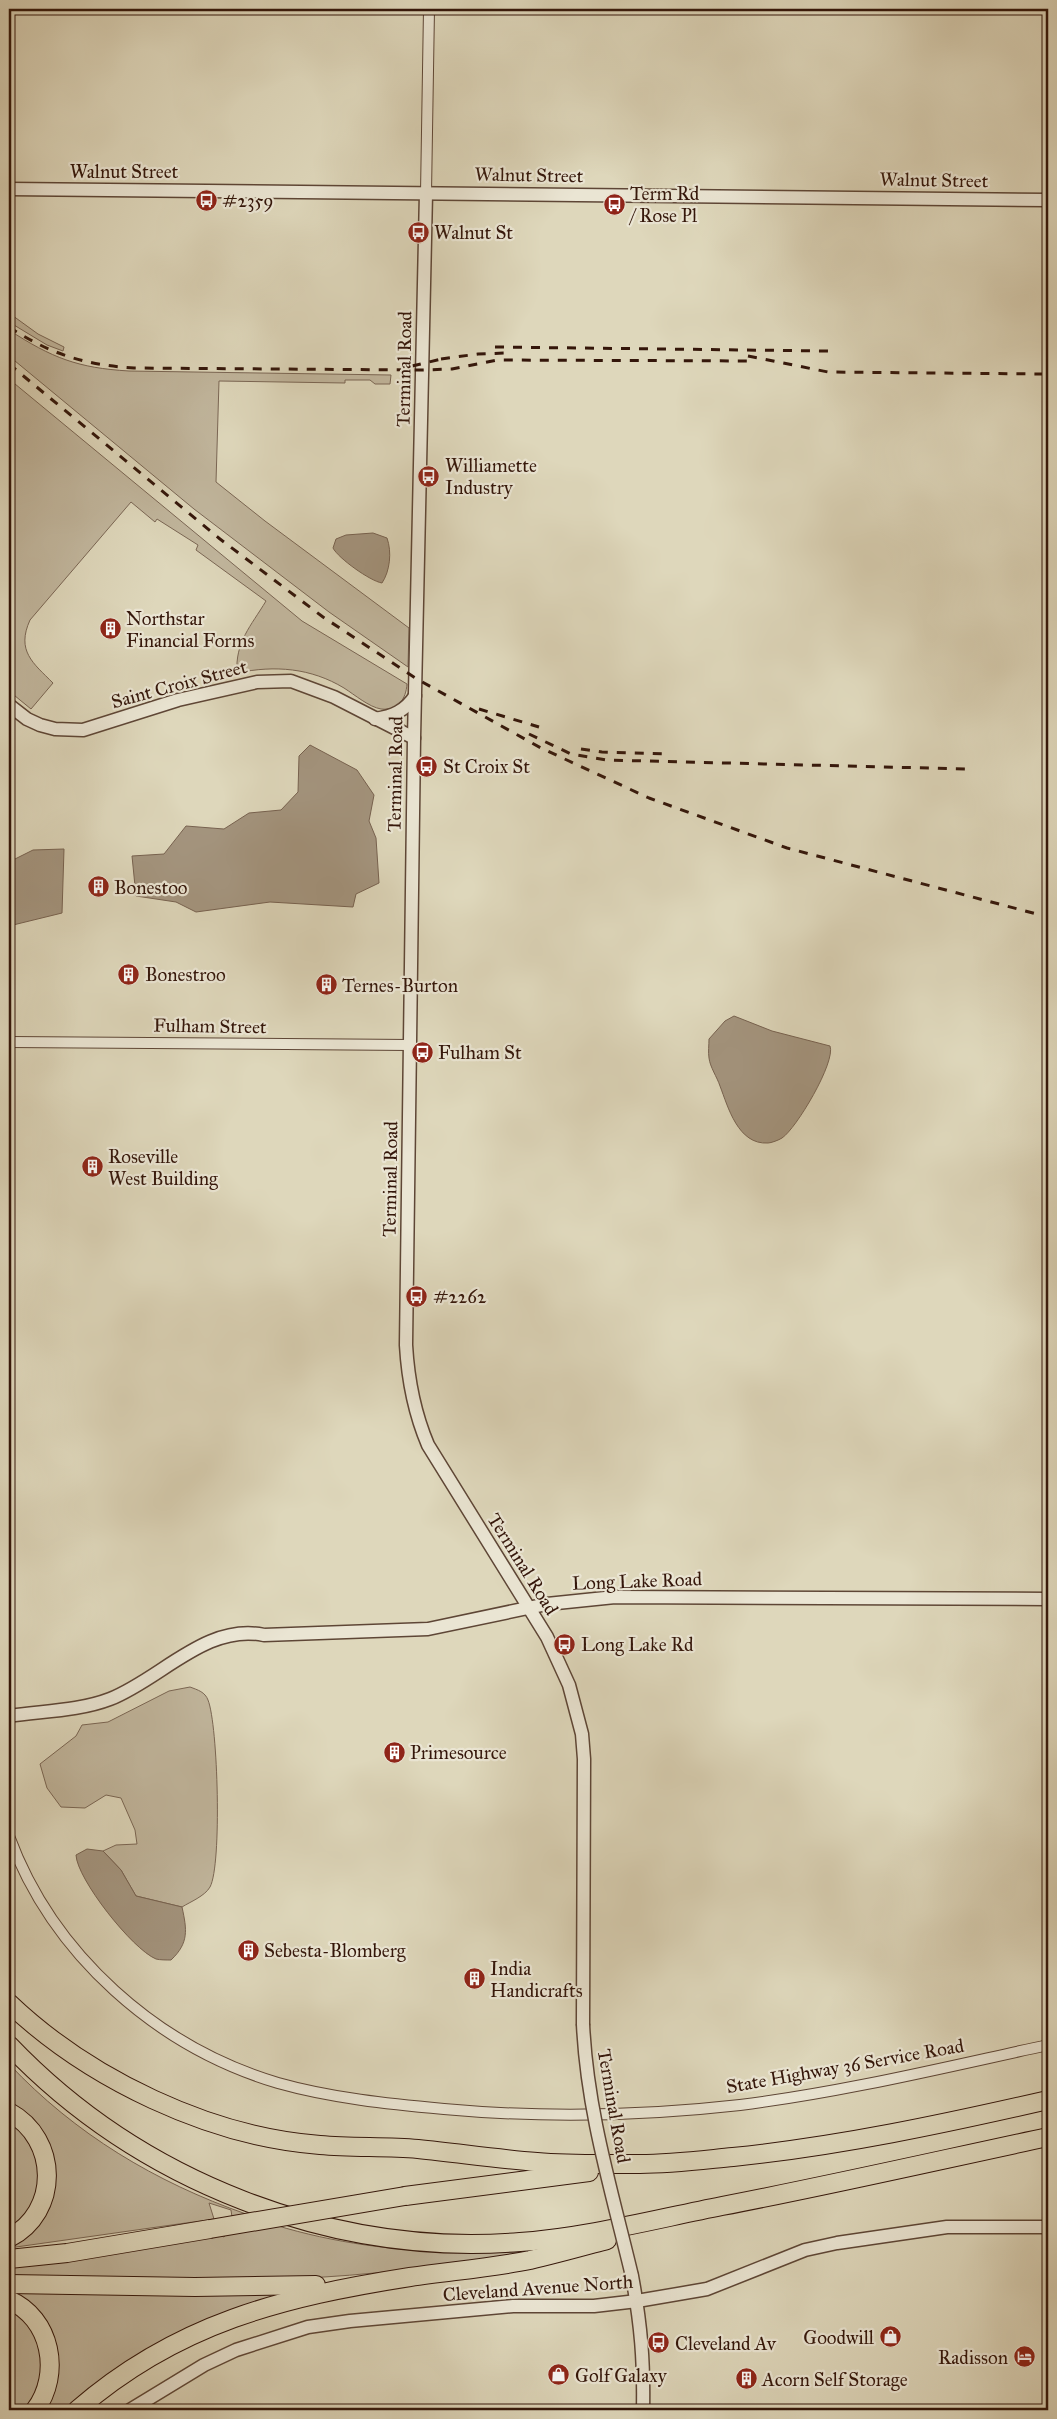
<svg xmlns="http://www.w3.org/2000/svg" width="1057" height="2419" viewBox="0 0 1057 2419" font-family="'IM FELL Great Primer',serif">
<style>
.green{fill:#c1b69d;stroke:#7a6654}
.water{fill:#a4957f;stroke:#776250}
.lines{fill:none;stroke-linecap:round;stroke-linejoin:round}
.minor-casing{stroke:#5e4636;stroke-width:12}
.tertiary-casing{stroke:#5e4636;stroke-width:15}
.motorway-casing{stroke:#34160a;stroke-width:20}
.minor{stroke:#eae5d3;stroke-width:10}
.tertiary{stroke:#eae5d3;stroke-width:12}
.motorway{stroke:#ded7bb;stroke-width:18}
.rail{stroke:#34160a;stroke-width:3;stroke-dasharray:9 9;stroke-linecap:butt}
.tertiary-bridge-casing{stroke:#5e4636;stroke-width:15;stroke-linecap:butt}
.motorway-bridge-casing{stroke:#34160a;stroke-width:20;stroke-linecap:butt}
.tertiary-bridge{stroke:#eae5d3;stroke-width:12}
.motorway-bridge{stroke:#ded7bb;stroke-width:18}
.labels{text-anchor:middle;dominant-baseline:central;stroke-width:4.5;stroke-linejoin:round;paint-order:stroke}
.street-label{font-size:19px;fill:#34160a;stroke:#eae5d3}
.poi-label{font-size:19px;fill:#34160a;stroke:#eae5d3;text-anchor:start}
</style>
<rect width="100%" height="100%" fill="#ded7bb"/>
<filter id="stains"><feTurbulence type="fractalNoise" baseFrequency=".004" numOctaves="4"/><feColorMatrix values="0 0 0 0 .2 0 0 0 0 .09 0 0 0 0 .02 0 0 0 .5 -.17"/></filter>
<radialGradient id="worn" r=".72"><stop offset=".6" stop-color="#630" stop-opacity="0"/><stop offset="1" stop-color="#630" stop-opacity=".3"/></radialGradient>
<g class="green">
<path d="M9 313 38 334 64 347 63 351 47 345 9 322Z"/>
<path d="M9 330C52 358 78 368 129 371L391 375 390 384H375L370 380H345V383L219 381 216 482 265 521 409 628 408 667 329 612 194 509 9 356Z"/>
<path d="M9 379 302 621 407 684C406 699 398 711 381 709 369 707 355 695 344 688 311 668 275 665 237 673 235 642 251 626 266 601L196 550 198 545 157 519 155 522 131 502 30 620C16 651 33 663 53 683L31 709 9 691V565L12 534 9 508Z"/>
<path d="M190 1687C198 1690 205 1692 208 1700 218 1725 222 1865 210 1887 205 1896 190 1902 182 1907L136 1896 121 1870 103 1851 116 1845 137 1844 135 1830 121 1798 106 1795 85 1808 61 1807 47 1788 40 1764 76 1736 82 1725 108 1722 169 1691Z"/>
<path d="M9 2064C75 2134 155 2182 246 2214L232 2217 231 2210 209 2203 214 2219 9 2248V2242L53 2180 9 2104Z"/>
<path d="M9 2117 40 2152V2197L9 2233Z"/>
<path d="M275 2225C334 2243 395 2251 457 2252 467 2253 521 2251 524 2253 458 2263 392 2273 324 2277 219 2283 114 2278 9 2275V2266L217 2234 224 2237 227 2234Z"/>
<path d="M12 2291 275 2292 276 2295 214 2317 69 2410H41L55 2374Z"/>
<path d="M9 2304 32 2324 46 2367 28 2410H9Z"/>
</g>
<g class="water">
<path d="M373 533 387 538C392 552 390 571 382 583 370 581 338 558 333 548L336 539 346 535Z"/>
<path d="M310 745 357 770 374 795 369 821 376 838 379 883 356 894 353 907 270 902 196 912 176 902 136 896 132 856 164 854 186 826 224 829 249 813 281 810 298 792 299 756Z"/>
<path d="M64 849 62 913 9 926V862L33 850Z"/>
<path d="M734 1016 772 1031 830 1046C836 1062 796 1129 782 1138 779 1140 771 1143 768 1143 738 1145 728 1107 720 1086 717 1077 710 1067 709 1058 708 1052 709 1045 709 1039L725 1021Z"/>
<path d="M87 1849 103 1851 121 1870 136 1896 182 1907C187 1930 189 1943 171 1960 166 1960 160 1960 156 1959 132 1949 77 1879 76 1855Z"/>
</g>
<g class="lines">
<defs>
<g id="minor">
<path d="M426 193 429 9"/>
<path d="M9 1042 410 1045"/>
<path d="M9 1836C53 1955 157 2047 278 2083 331 2098 389 2104 444 2109 542 2118 643 2116 740 2105 844 2092 946 2067 1048 2045"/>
</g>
<g id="tertiary">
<path d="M9 189 1048 200"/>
<path d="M426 193 414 738 406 1345C408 1380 414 1412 428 1445L547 1637 569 1685 582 1734 584 1759 583 2024"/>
<path d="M9 705 27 719 40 725 55 729 83 730 178 700 257 682 291 681 334 697 414 738"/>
<path d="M375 719C393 716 405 711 415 696"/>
<path d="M9 1716C42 1711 79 1711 110 1699 161 1679 206 1623 264 1635L428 1629 547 1604 615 1597 1048 1599"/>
<path d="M632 2276C641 2325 644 2361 643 2410"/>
<path d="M130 2410 204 2365 236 2350 308 2327 350 2321 513 2306H594L637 2301 707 2289 805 2250 837 2243 947 2227H1048"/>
</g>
<g id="motorway">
<path d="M9 2003C89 2079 210 2137 320 2145 353 2148 386 2146 418 2149 458 2153 497 2159 537 2162 571 2165 606 2164 640 2164 671 2164 702 2160 733 2157 840 2146 943 2124 1048 2100"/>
<path d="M9 2045C139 2181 331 2257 520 2242 588 2237 656 2219 722 2206 831 2185 940 2160 1048 2137"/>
<path d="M9 2112C59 2139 60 2212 9 2238"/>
<path d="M405 2196 589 2172"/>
<path d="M9 2259 67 2253 210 2229"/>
<path d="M9 2284 195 2287 316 2285"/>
<path d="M9 2300C51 2318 62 2374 35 2410"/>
<path d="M77 2410C177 2323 283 2297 410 2277 450 2271 490 2268 530 2260 556 2254 581 2247 607 2240"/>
</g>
</defs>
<use href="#minor" class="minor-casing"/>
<use href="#tertiary" class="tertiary-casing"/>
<use href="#motorway" class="motorway-casing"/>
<use href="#minor" class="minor"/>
<use href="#tertiary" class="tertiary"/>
<use href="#motorway" class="motorway"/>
<g class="rail">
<path d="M9 327C50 354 85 365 134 368L422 370 452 369 497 360 755 361"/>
<path d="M495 347 829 351"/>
<path d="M748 356 828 372 1046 374"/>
<path d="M441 359 478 354 506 353"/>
<path d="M9 364 220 539 323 617 417 679 541 748 649 798 787 848 1048 917"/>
<path d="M412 366 446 358"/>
<path d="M479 709 539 727"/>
<path d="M529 734 571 754 606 760 967 769"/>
<path d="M581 749 602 752 667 754"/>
</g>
<defs>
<path id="tertiary-bridge" d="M583 2024C587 2111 612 2192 632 2276"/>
<path id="motorway-bridge" d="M210 2229 405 2196"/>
</defs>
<use href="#tertiary-bridge" class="tertiary-bridge-casing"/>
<use href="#motorway-bridge" class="motorway-bridge-casing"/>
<use href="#tertiary-bridge" class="tertiary-bridge"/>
<use href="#motorway-bridge" class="motorway-bridge"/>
</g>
<defs>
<symbol id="bus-disc" viewBox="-11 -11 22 22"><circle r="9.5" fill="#8f2418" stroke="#eae5d3"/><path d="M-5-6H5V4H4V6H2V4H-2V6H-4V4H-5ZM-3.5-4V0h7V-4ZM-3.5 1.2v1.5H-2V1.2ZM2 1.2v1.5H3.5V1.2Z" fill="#fff"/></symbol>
<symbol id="building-disc" viewBox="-11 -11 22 22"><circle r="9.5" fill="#8f2418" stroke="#eae5d3"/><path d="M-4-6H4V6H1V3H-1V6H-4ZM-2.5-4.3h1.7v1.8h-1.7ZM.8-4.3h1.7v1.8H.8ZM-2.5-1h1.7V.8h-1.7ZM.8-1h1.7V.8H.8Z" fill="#fff"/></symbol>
<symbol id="shop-disc" viewBox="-11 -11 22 22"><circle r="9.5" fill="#8f2418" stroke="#eae5d3"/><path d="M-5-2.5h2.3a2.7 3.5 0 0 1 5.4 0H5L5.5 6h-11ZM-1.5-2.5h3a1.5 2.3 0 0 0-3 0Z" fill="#fff"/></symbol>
<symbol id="hotel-disc" viewBox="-11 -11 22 22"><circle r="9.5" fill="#8f2418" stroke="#eae5d3"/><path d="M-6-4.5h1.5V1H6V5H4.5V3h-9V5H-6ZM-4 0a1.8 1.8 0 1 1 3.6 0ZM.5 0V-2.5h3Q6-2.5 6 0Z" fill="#fff"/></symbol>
</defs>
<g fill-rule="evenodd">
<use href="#bus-disc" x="194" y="188" width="25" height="25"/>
<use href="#bus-disc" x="602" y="192" width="25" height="25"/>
<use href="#bus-disc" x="406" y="220" width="25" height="25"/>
<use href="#bus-disc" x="416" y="464" width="25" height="25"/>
<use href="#building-disc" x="98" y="616" width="25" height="25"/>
<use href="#bus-disc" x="414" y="754" width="25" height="25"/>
<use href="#building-disc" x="86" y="874" width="25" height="25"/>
<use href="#building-disc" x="116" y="962" width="25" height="25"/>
<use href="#building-disc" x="314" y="972" width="25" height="25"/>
<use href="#bus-disc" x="410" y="1040" width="25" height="25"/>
<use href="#building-disc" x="80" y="1154" width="25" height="25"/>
<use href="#bus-disc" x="404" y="1284" width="25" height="25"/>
<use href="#bus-disc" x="552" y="1632" width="25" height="25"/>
<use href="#building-disc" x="382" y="1740" width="25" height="25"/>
<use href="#building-disc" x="236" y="1938" width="25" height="25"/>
<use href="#building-disc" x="462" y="1966" width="25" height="25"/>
<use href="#shop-disc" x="878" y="2324" width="25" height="25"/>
<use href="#bus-disc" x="646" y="2330" width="25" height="25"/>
<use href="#hotel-disc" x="1012" y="2344" width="25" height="25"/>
<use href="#shop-disc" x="546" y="2362" width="25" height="25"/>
<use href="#building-disc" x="734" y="2366" width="25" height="25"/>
</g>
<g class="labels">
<g class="street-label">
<text x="124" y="171">Walnut Street</text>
<text transform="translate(529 175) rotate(1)">Walnut Street</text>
<text transform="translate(934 180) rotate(1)">Walnut Street</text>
<text transform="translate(404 369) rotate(-89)">Terminal Road</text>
<text transform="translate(179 684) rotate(-15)">Saint Croix Street</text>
<text transform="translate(395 774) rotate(-89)">Terminal Road</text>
<text transform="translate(210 1026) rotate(1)">Fulham Street</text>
<text transform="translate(390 1179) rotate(-89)">Terminal Road</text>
<text transform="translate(523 1564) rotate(58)">Terminal Road</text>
<text transform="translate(637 1581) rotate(-2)">Long Lake Road</text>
<text transform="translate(845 2066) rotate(-10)">State Highway 36 Service Road</text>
<text transform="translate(614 2106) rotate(80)">Terminal Road</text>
<text transform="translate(538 2288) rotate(-4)">Cleveland Avenue North</text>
</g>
<g class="poi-label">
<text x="630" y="193">Term Rd<tspan x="630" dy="22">/ Rose Pl</tspan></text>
<text x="222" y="200">#2359</text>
<text x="434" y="232">Walnut St</text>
<text x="445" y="465">Williamette<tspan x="445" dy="22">Industry</tspan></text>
<text x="126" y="618">Northstar<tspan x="126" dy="22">Financial Forms</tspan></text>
<text x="443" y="766">St Croix St</text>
<text x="114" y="887">Bonestoo</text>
<text x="145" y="974">Bonestroo</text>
<text x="342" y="985">Ternes-Burton</text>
<text x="438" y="1052">Fulham St</text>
<text x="108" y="1156">Roseville<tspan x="108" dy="22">West Building</tspan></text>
<text x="433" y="1296">#2262</text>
<text x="581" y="1644">Long Lake Rd</text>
<text x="410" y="1752">Primesource</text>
<text x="264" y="1950">Sebesta-Blomberg</text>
<text x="490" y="1968">India<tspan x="490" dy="22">Handicrafts</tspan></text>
<text x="874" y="2337" text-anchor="end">Goodwill</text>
<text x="675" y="2343">Cleveland Av</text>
<text x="1008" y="2357" text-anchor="end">Radisson</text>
<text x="575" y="2375">Golf Galaxy</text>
<text x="762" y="2379">Acorn Self Storage</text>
</g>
</g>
<rect width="1057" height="2419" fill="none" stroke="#ded7bb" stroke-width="30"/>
<rect x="10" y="10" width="1037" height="2399" fill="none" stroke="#34160a" stroke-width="2.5"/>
<rect x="15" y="15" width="1027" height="2389" fill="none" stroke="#34160a"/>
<rect width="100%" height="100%" filter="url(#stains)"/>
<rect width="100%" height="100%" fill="url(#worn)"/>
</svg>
